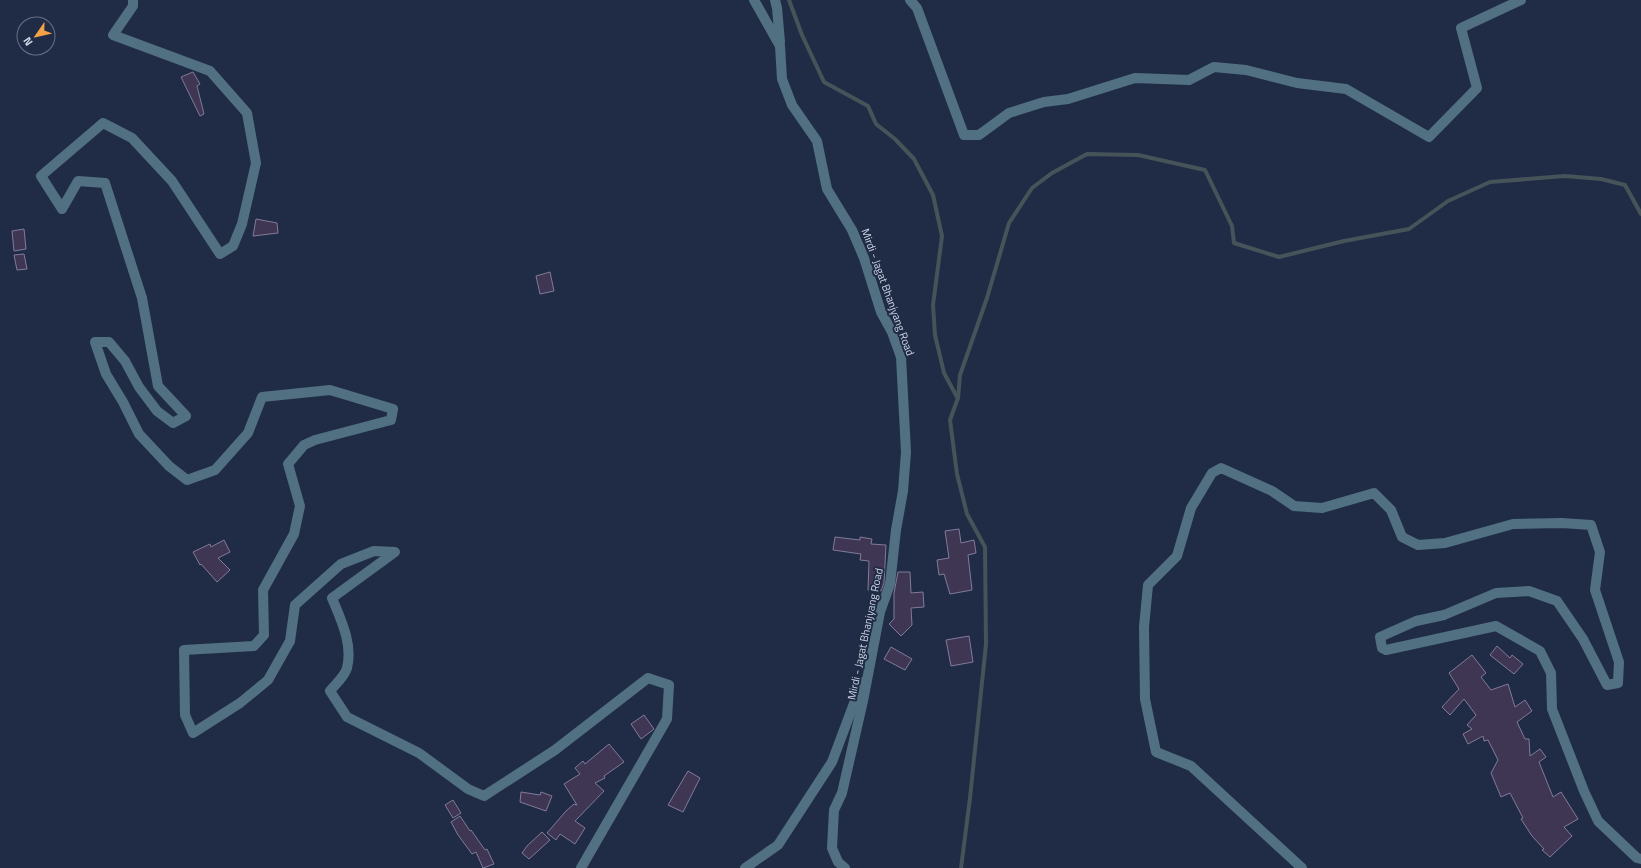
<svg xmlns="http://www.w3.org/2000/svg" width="1641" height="868" viewBox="0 0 1641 868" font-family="'Titillium Web',sans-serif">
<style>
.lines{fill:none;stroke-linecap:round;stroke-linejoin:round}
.stream{stroke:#465359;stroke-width:4}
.building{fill:#3e3653;stroke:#827a9a}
.minor{stroke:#517182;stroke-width:10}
.labels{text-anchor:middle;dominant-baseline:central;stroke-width:4;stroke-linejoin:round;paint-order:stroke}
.street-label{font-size:11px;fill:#cdd5e6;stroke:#202c45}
</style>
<rect width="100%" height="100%" fill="#202c45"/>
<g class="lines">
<g class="stream">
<path d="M789 0 802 35 824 82 868 106 876 124 895 139 914 159 933 195 942 236 933 305 935 335 944 373 957 397"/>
<path d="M961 868 970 798 986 644 985 547 967 514 957 474 950 420 958 398 960 375 987 298 1009 223 1032 188 1052 173 1087 154 1138 155 1205 170 1232 226 1234 243 1279 257 1344 241 1409 229 1448 201 1490 182 1565 176 1601 179 1625 185 1641 214"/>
</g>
</g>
<g class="building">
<path d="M193 72 200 84 197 86 204 114 200 116 181 77Z"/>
<path d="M256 219 277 223 278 233 253 236Z"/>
<path d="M24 229 26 249 14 251 12 231Z"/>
<path d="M24 254 27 269 17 270 14 255Z"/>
<path d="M550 272 554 291 540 294 536 276Z"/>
<path d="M959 529 961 543 974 540 976 553 968 555 972 590 950 594 944 574 939 575 937 560 949 558 945 531Z"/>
<path d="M835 537 860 540V537L872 539 871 544 886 545 884 583 881 591 868 590 869 561 860 560 861 554 833 550Z"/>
<path d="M224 540 230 552 218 558 230 570 217 582 201 564 200 565 193 552 210 544 211 547Z"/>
<path d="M898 572H910L911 593 923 592 924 607 911 608 912 625 901 636 889 624 894 619V593Z"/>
<path d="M969 636 973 662 951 666 946 640Z"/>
<path d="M1497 646 1510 658 1512 655 1523 664 1514 674 1490 655Z"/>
<path d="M891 647 912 659 905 670 884 659Z"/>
<path d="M1472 655 1486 673 1481 677 1491 690 1508 684 1515 707 1525 700 1532 711 1517 722 1525 739H1529L1530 756 1540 749 1546 757 1539 762 1553 797 1561 792 1578 819 1564 827 1572 836 1550 857 1542 850 1544 849 1532 836 1521 819 1523 818 1510 793 1501 797 1491 773 1498 760 1488 740 1484 741 1483 736 1468 744 1463 734 1472 729 1467 725 1476 715 1464 699 1450 715 1442 707 1459 689 1449 673Z"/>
<path d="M644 715 654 729 641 739 631 724Z"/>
<path d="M609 744 624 762 604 776 605 778 595 783 604 791 575 821 585 828 575 844 560 834 556 840 547 833 566 811 574 804 577 805 564 784 580 774 575 768 583 761 585 764Z"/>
<path d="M688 771 700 778 683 812 668 805Z"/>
<path d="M521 792 540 795 541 792 552 796 546 811 520 802Z"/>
<path d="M453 800 461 813 453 818 445 805Z"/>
<path d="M460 816 470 831 471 830 485 850 487 849 494 864 483 868 476 852 472 854 458 835 451 822Z"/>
<path d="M542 832 550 840 529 859 522 853 527 846Z"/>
</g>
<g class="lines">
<g class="minor">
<path d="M133 0V6L113 35 210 71 247 113 256 163 242 224 233 246 220 254 172 181 132 138 103 123 41 176 62 209 78 181 105 183 142 298 158 386 186 416 173 423 157 411 139 387 125 361 109 342H95L106 374 123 402 139 434 169 466 187 480 215 470 248 433 262 397 330 390 393 409 391 420 315 440 304 445 288 464 300 506 294 534 263 590 264 635 254 646 184 650 185 715 193 733 240 703 268 680 290 641 295 605 341 564 374 551 395 552 332 598C341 620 353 644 347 668 345 676 335 685 330 691L347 717 419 753 468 789 484 796 555 750 648 678 669 685 667 719 581 868"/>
<path d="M754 0 780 46 782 79 792 105 817 141 827 189 852 230 864 258 881 312 892 332 901 357 906 452 903 491 896 530 890 584 880 612 863 701 842 793 834 810 832 848 838 862 845 868"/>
<path d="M775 0 777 8 780 42"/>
<path d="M910 0 917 8 964 135H979L1009 113 1044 102 1068 99 1135 78 1189 80 1214 67 1246 70 1297 83 1346 89 1429 137 1477 88 1461 28 1521 0"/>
<path d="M745 868 778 845 832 762 862 682"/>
<path d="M1302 868 1191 766 1156 752 1145 699 1144 627 1148 585 1177 556 1191 508 1212 473 1221 468 1272 491 1294 506 1322 508 1374 493 1391 510 1402 537 1418 545 1445 543 1513 524 1562 523 1591 525 1600 552 1595 590 1619 662 1618 683 1607 685 1583 639 1557 601 1529 591 1496 593 1444 615 1416 621 1380 637 1382 648 1386 650 1496 626 1540 651 1551 673 1552 709 1584 791 1598 821 1637 858 1641 859"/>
</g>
</g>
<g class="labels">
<g class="street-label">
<text transform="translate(888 292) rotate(70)">Mirdi - Jagat Bhanjyang Road</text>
<text transform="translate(865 634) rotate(-78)">Mirdi - Jagat Bhanjyang Road</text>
</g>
</g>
<g transform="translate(36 36) rotate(236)"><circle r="19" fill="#202c45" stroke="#657085"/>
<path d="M0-3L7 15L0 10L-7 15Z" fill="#f5a246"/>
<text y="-6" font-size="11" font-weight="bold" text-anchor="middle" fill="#cdd5e6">N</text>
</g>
</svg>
